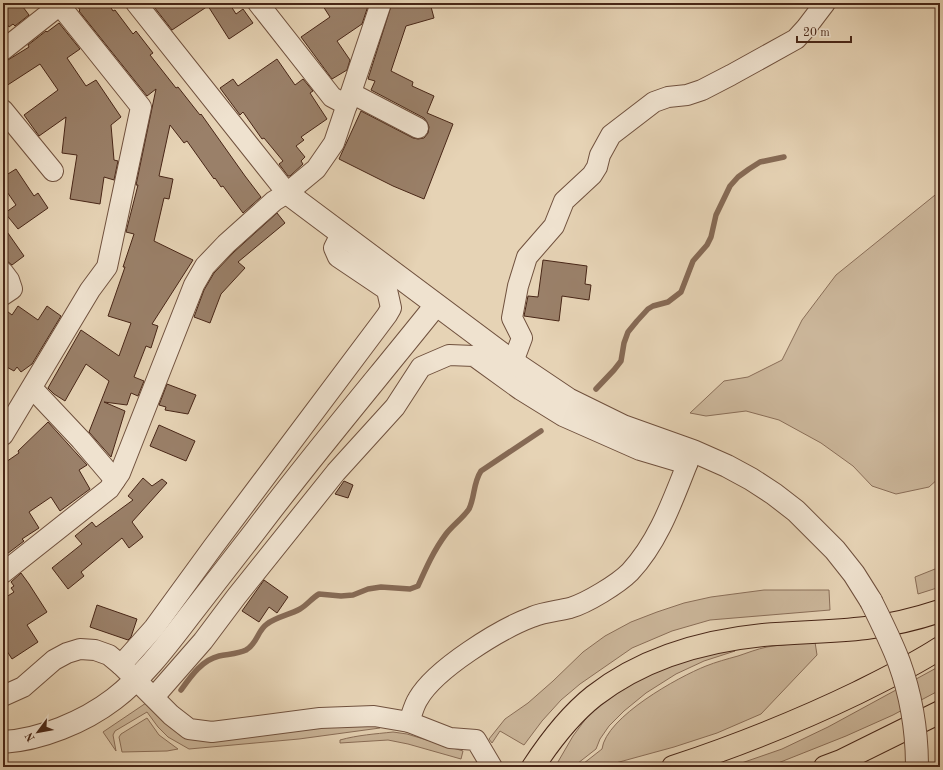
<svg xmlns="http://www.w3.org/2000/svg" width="943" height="770" viewBox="0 0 943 770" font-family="'Old Standard TT',serif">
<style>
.green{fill:#cbb69a;stroke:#8a6e58}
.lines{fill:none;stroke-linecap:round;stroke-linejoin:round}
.stream{stroke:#866a55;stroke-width:5.5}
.building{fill:#9a8069;stroke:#482617}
.minor-casing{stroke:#70513e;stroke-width:22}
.tertiary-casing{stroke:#70513e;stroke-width:24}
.motorway-casing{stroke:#482617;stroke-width:24}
.minor{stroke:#efe2cf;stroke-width:20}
.tertiary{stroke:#efe2cf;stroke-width:22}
.motorway{stroke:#e6d3b5;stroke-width:22}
.tertiary-bridge-casing{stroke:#70513e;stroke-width:24;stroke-linecap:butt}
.tertiary-bridge{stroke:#efe2cf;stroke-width:22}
</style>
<rect width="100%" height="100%" fill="#e6d3b5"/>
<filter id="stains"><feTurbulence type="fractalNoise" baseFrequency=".005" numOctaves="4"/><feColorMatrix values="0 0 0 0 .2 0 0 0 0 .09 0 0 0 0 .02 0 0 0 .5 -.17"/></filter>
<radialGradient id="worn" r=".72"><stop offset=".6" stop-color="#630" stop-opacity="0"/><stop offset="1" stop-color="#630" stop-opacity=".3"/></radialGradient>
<g class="green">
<path d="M940 191V477L929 487 896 494 872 486 853 466 821 443 779 420 746 411 706 416 690 413 724 381 748 377 782 360 802 320 836 275Z"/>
<path d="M940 567V587L918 594 915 577Z"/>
<path d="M764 590H829L830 610 710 620 672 631 632 648 580 684 561 700 542 721 524 745 500 731 492 743 489 739 505 719 528 703 553 681 583 652 605 636 631 622 657 612 684 603 711 597Z"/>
<path d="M815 642 817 655 761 714 717 733 674 747 601 767H579L602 749C606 717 678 677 706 666 716 662 727 659 738 656 747 653 757 649 767 647 782 644 799 644 815 642Z"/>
<path d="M709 651H735L704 661 676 674 646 693 624 711 609 726 600 739 596 749 573 767H555L573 736 596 705 648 672Z"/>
<path d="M940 666V690L893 715 846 736 768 767H730L782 749 828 727Z"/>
<path d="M146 703 166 722 318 726 380 725V728L299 739 189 749 168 737 158 727 147 712 115 731 113 735 116 751 103 732Z"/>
<path d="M147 718 159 735 178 749 167 751 122 752 119 737 121 734Z"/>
<path d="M393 732 407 734 463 751 461 759 408 744 388 740 340 743V740C358 735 375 734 393 732Z"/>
</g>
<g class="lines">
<g class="stream">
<path d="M596 389 614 370 621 361 624 343 628 332 637 321 648 309 653 306 668 302 681 292 693 261 707 245 711 237 716 215 730 186 738 177 749 169 760 162 784 157"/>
<path d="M181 690C191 676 202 660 219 656 228 654 238 654 246 650 258 643 257 631 267 624 276 617 289 615 300 609 307 605 312 598 319 594L341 596 353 595 368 589 381 587 410 589 418 586C426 568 434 550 446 534 453 525 463 518 469 509 475 497 473 483 481 471L541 431"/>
</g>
</g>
<g class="building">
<path d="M3 3H20L29 15 15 26 13 24 9 27 3 18Z"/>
<path d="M75 3H108L113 11 115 10 133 34 136 31 153 53 150 55 176 88 178 87 200 115 201 114 245 176 261 197 243 213 223 186 221 187 215 178 214 179 187 141 184 143 170 125 159 176 173 179 169 199 164 198 154 241 193 260 152 324 158 326 151 348 146 346 134 377 144 381 138 396 131 393 127 405 104 402 125 411 111 457 89 432 109 381 86 364 65 401 54 394 48 388 81 330 119 356 131 323 108 316 125 267H123L134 234 126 232 138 185H136L156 89 147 96 79 11 80 10Z"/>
<path d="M151 3H229L236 14 243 9 253 23 229 39 208 6 172 30Z"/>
<path d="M321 3H369L362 24 337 41 350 60 347 70 332 79 301 37 330 17Z"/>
<path d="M392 3H430L434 18 406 26 391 71 413 82 412 86 434 96 427 113 453 124 424 199 393 186 339 159 361 111 413 138 418 139 424 138 428 133 429 127 427 122 424 118 371 90 375 81 368 79Z"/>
<path d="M59 23 80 49 67 58 86 86 96 80 121 117 111 125 114 160 118 161 114 180 104 177 100 204 70 199 77 155 62 153 66 117 39 136 24 115 58 90 40 64 3 88V63L29 47 28 45 46 31 47 32Z"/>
<path d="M277 59 295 85 303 79 313 91 310 93 327 119 301 137 304 140 296 146 305 157 301 161 303 164 290 176H288L279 164 283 161 264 138 262 139 243 112 240 115 220 88 233 79 238 86Z"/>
<path d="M16 169 34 196 38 193 48 208 18 229 5 213 16 205 3 186V177Z"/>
<path d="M277 213 285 223 238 262 245 268 221 294 210 323 194 317 204 290 214 273 234 252Z"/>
<path d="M3 226 24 256 12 265 7 261 3 256Z"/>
<path d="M543 260 587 266 585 284 591 285 589 300 562 296 559 321 524 316 528 296 538 297Z"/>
<path d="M18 306 38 320 47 306 61 316 32 364 21 372 17 367 14 371 3 365V308L12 315Z"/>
<path d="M167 384 196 395 188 414 165 410 166 407 159 405Z"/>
<path d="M48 422 87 465 79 470 90 489 60 511 51 497 29 512 39 528 22 539 24 541 3 557V464L19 453 18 451Z"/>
<path d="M159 425 195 441 186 461 150 446Z"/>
<path d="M143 478 152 486 162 479 167 483 132 522 143 537 129 548 122 538 81 572 84 576 68 589 52 568 82 544 75 536 92 522 96 527 133 500 128 496Z"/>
<path d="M344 481 353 485 348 498 335 494Z"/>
<path d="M21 573 29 584 47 612 27 625 38 642 12 659 3 645V599L14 592 11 588 14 586 11 582Z"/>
<path d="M264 580 288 597 277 613 269 607 259 622 242 611Z"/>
<path d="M97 605 137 619 131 637 128 640 90 627Z"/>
</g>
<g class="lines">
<defs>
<g id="minor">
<path d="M136 3 287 193"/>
<path d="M258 3 332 97 347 105"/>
<path d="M3 50 60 5"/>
<path d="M351 93 418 128"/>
<path d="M3 110 53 171"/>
<path d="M3 272 9 280 12 289 3 295"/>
<path d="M513 362 522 338 512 318 518 286 527 257 554 226 564 201 592 175 597 167 600 155 611 135 654 102 668 97 687 95 702 90 731 75 796 39 806 28 825 3"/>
<path d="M32 388 81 440 115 480"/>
<path d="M3 435 90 290 107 267 141 107 58 3"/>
<path d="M3 573 109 489 120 473 194 285 205 266 226 244 274 201 287 193 316 169 334 143 381 3"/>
<path d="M121 665 154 628 213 547 387 315 391 308 387 290 338 257 334 248 341 234"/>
<path d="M3 696 23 687 54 660 67 653 80 649 95 650 109 655 121 665 171 715 189 729 212 732 320 718 374 716 409 722 450 738 476 740 492 767"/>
<path d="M154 697 203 641 236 597 336 472 395 407 421 367 449 355 474 356 521 390 563 416 640 450 687 464"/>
<path d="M409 722C412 714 414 705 418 699 435 669 500 629 532 617 544 612 558 611 570 608 587 603 618 584 630 572 661 539 675 493 692 452"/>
</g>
<g id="tertiary">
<path d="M287 193 513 362 568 399 623 426 693 451 727 466 751 479 774 494 796 511 835 550 854 574 871 601"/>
<path d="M3 742C40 740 84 722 114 699 144 676 167 645 190 615 212 587 234 558 256 530 314 453 376 380 436 305"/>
</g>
<g id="motorway">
<path d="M533 767C550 741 570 715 594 696 643 658 703 641 763 635 798 632 832 632 866 628 891 625 916 619 940 611"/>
<path d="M673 767C736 746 797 722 857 693 885 679 914 665 940 648"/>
<path d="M825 767 841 761 940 712"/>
</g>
</defs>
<use href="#minor" class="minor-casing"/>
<use href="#tertiary" class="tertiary-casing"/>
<use href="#motorway" class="motorway-casing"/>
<use href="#minor" class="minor"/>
<use href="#tertiary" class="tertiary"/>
<use href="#motorway" class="motorway"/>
<defs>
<path id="tertiary-bridge" d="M871 601C881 621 891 641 899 662 911 695 917 732 917 767"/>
</defs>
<use href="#tertiary-bridge" class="tertiary-bridge-casing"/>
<use href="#tertiary-bridge" class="tertiary-bridge"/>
</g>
<rect width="943" height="770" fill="none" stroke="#e6d3b5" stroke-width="16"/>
<rect x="4" y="4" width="935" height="762" fill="none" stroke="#482617" stroke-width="2"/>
<rect x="8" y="8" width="927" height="754" fill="none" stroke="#482617"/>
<g transform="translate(38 732) rotate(238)" stroke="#efe2cf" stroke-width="3" paint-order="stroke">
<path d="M0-3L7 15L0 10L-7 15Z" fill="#482617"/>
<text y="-6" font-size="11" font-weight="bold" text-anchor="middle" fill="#482617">N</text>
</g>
<path d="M797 36v6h54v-6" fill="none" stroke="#482617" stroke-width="2"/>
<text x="803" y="36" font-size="12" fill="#482617" stroke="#efe2cf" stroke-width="3" paint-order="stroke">20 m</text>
<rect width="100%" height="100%" filter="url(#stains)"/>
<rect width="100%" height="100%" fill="url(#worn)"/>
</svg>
